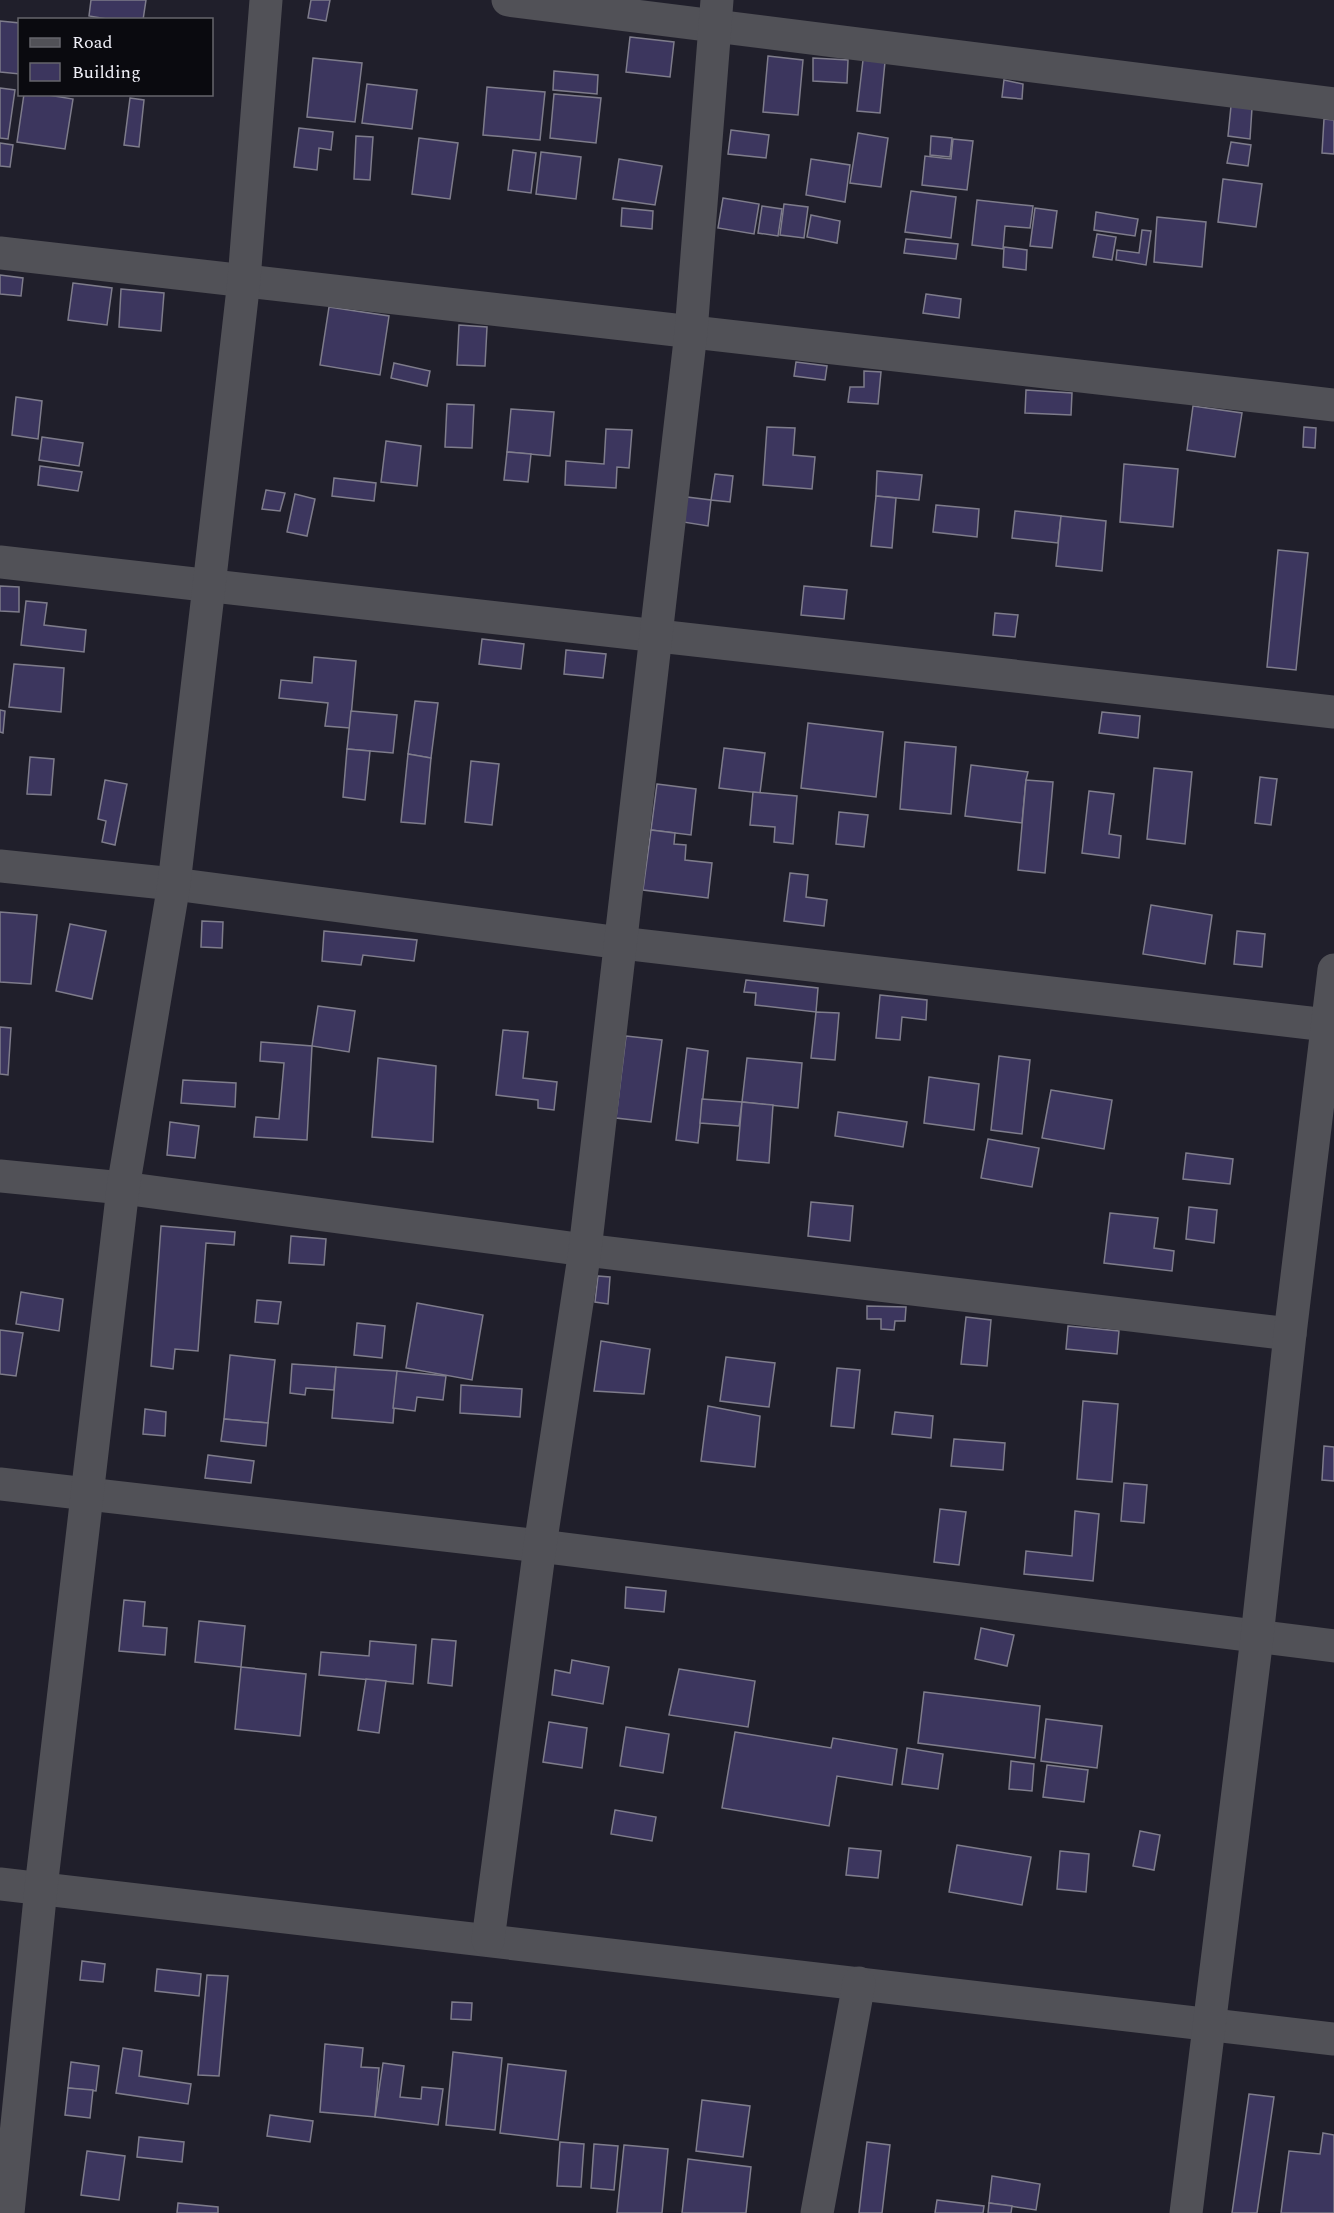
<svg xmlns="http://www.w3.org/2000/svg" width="1334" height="2213" viewBox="0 0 1334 2213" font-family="Spectral,serif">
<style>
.building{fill:#3c365e;stroke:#7e7c8b;stroke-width:1.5}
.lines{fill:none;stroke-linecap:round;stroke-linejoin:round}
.minor{stroke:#515157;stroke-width:33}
</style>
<rect width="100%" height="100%" fill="#201f2b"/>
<g class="building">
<path d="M91 0H146L143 20H113L89 16Z"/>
<path d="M311 0H330L326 21 308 18Z"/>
<path d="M0 21 20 23V74L0 72Z"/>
<path d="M630 37 674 42 670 77 626 72Z"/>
<path d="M768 56 803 60 798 115 763 112Z"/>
<path d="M313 58 362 63 355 122 307 117Z"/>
<path d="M813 58 848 60 847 83 813 81Z"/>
<path d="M863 60 885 62 880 113 857 111Z"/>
<path d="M554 71 598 75 597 94 553 90Z"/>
<path d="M1004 80 1023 84 1022 99 1002 97Z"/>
<path d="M367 84 417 90 412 129 362 123Z"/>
<path d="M487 87 545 92 540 140 483 135Z"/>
<path d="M0 88 15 90 8 139 0 138Z"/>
<path d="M24 94H42L73 99 65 149 17 142Z"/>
<path d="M554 94 601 98 596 143 550 138Z"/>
<path d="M130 98 144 100 139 147 124 145Z"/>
<path d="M1231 106 1252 108 1250 139 1228 136Z"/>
<path d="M1324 119 1334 120V154L1322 153Z"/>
<path d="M299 128 333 132 331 150 319 148 317 170 294 167Z"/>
<path d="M731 130 769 135 766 158 728 154Z"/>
<path d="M858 133 888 138 881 187 850 183Z"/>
<path d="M356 136 373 137 370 180 354 179Z"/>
<path d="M931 136 952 138 950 157 930 155Z"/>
<path d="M419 138 458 143 450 199 412 194Z"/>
<path d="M953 139 973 141 967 190 922 185 925 156 951 159Z"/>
<path d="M1231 142 1251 145 1248 166 1227 163Z"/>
<path d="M0 143 13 145 10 167 0 166Z"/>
<path d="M513 150 536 153 531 193 508 190Z"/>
<path d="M541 152 581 157 576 199 536 194Z"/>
<path d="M619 159 662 166 655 205 613 199Z"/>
<path d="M811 159 850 165 845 202 806 195Z"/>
<path d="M1223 179 1262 184 1256 227 1218 222Z"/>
<path d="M911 191 956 197 951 238 905 232Z"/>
<path d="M723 198 759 204 754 234 718 228Z"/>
<path d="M977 200 1033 206 1030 228 1005 226 1003 249 972 245Z"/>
<path d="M784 204 808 207 804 238 780 235Z"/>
<path d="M762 206 782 209 778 236 758 233Z"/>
<path d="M622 208 653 211 652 229 621 226Z"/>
<path d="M1035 208 1057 211 1052 248 1030 246Z"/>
<path d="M1096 212 1138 219 1135 236 1094 230Z"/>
<path d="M811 215 840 221 837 243 807 237Z"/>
<path d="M1157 217 1206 222 1202 267 1154 262Z"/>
<path d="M1142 230 1151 231 1146 265 1116 260 1117 250 1139 253Z"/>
<path d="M1097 234 1116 237 1112 260 1093 257Z"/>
<path d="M906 239 958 244 956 259 904 253Z"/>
<path d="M1004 247 1027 250 1026 270 1003 267Z"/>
<path d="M0 275 23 278 21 296 0 294Z"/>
<path d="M73 283 112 288 107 325 68 320Z"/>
<path d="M121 289 164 293 161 331 119 327Z"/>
<path d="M926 294 961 299 959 318 923 313Z"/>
<path d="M329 307 389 316 380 375 320 365Z"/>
<path d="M459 325 487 327 485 366 457 365Z"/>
<path d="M796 362 827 366 825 380 794 376Z"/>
<path d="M394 363 430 371 427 386 391 378Z"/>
<path d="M864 371 881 372 878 404 848 402 850 387H864Z"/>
<path d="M1026 390 1072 393 1071 415 1025 413Z"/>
<path d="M16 397 42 401 38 439 12 435Z"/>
<path d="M447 404 474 405 472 448 445 447Z"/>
<path d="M1193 406 1242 413 1235 457 1187 450Z"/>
<path d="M511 409 554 412 550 456 507 452Z"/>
<path d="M767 427 795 428 793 455 815 457 812 489 763 485Z"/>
<path d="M1304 427 1316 428 1315 448 1303 447Z"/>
<path d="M606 429 632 430 629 468 617 467 616 488 565 485 566 461 604 464Z"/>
<path d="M42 437 83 443 79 466 39 460Z"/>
<path d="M386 441 421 446 417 486 381 482Z"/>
<path d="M507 452 531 454 528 482 504 480Z"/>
<path d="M1124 464 1178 469 1173 527 1120 522Z"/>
<path d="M40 466 82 472 78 491 38 485Z"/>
<path d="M877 471 922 475 919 500 876 496Z"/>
<path d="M715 474 733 476 730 502 711 500Z"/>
<path d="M334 478 376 483 374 501 332 496Z"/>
<path d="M266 490 285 493 280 511 262 509Z"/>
<path d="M295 494 315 499 307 536 287 532Z"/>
<path d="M876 496 896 498 892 548 871 546Z"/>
<path d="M687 497 711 500 708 526 683 522Z"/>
<path d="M936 505 979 509 977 537 933 532Z"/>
<path d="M1015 511 1061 516 1058 543 1012 538Z"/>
<path d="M1061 516 1106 521 1102 571 1056 566Z"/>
<path d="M1278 550 1308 553 1296 670 1267 667Z"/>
<path d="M0 586 19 587V612L0 611Z"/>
<path d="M804 586 847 590 844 619 801 615Z"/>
<path d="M26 601 47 603 44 625 86 630 84 652 21 645Z"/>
<path d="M995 613 1018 615 1015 637 993 635Z"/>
<path d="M482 639 524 644 521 669 479 664Z"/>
<path d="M566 650 606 654 603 678 564 674Z"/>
<path d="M314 657 356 661 350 728 325 726 328 703 279 698 281 680 312 683Z"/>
<path d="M14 664 64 668 61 712 9 707Z"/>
<path d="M415 701 438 703 431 758 408 754Z"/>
<path d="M0 710 5 711 3 733 0 732Z"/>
<path d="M351 711 397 715 393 753 347 749Z"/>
<path d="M1102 712 1140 716 1138 738 1099 733Z"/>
<path d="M808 723 883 732 876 797 801 788Z"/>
<path d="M905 742 956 747 951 814 900 809Z"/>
<path d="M724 748 765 753 760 793 719 788Z"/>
<path d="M347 749 370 751 365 800 343 797Z"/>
<path d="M408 754 431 758 425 824 401 822Z"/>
<path d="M30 757 54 759 51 795 27 794Z"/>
<path d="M471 761 499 764 492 825 465 822Z"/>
<path d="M971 765 1028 772 1026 780 1022 823 965 816Z"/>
<path d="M1154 768 1192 772 1185 844 1147 839Z"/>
<path d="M1260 777 1277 779 1271 825 1255 823Z"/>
<path d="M105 780 127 784 115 845 102 842 106 821 98 819Z"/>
<path d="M1026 780 1053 782 1045 873 1018 870Z"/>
<path d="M657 784 696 789 691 835 651 830Z"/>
<path d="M1089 791 1114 794 1109 834 1121 836 1119 858 1082 853Z"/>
<path d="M753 792 797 796 793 844 774 842 775 827 750 825Z"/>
<path d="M839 812 868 815 864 847 836 844Z"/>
<path d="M651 830 675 833 674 844 686 845 685 860 712 863 708 898 643 890Z"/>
<path d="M790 873 808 875 806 897 827 900 824 926 784 921Z"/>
<path d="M1151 905 1212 915 1205 964 1143 954Z"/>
<path d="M0 912 37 915 31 984 0 982Z"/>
<path d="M202 921 223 922 222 948 201 947Z"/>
<path d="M70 924 106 931 92 999 56 991Z"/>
<path d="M324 931 417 940 414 961 363 955 361 965 322 961Z"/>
<path d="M1237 931 1265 934 1262 967 1234 964Z"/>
<path d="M746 980 818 988 816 1012 755 1005 756 993 744 992Z"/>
<path d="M880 995 927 1000 926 1020 902 1017 900 1040 876 1038Z"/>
<path d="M318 1006 355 1011 349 1052 312 1046Z"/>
<path d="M816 1012 839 1013 835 1060 811 1058Z"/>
<path d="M0 1027 11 1028 8 1075 0 1074Z"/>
<path d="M503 1030 528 1032 523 1078 557 1082 554 1110 538 1108V1100L496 1095Z"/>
<path d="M626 1036 662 1040 651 1122 616 1118Z"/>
<path d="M261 1042 312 1046 307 1140 254 1137 256 1117 279 1119 284 1063 260 1061Z"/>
<path d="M687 1048 708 1051 698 1143 676 1140Z"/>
<path d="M999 1056 1030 1060 1022 1134 991 1130Z"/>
<path d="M378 1058 436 1066 433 1142 372 1137Z"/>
<path d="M747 1058 802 1063 798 1108 742 1102Z"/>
<path d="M929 1077 979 1084 974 1130 924 1123Z"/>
<path d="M183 1080 236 1083 235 1107 181 1103Z"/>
<path d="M1051 1090 1112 1100 1104 1149 1042 1138Z"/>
<path d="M702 1099 742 1102 739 1126 700 1123Z"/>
<path d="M742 1102 773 1105 769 1163 737 1160Z"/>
<path d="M838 1112 907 1122 903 1147 835 1136Z"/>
<path d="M170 1122 199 1126 195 1158 167 1155Z"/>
<path d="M988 1139 1039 1148 1032 1187 981 1178Z"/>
<path d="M1186 1153 1233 1159 1230 1184 1183 1179Z"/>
<path d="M811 1202 853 1206 850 1241 808 1236Z"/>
<path d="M1189 1207 1217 1210 1214 1243 1186 1239Z"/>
<path d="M1110 1213 1158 1218 1154 1248 1174 1251 1172 1271 1104 1263Z"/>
<path d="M161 1226 235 1232 234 1245 206 1243 198 1351 175 1349 173 1369 151 1366Z"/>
<path d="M291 1236 326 1239 324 1265 289 1263Z"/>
<path d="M598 1276 610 1277 608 1304 595 1302Z"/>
<path d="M21 1292 63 1299 59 1331 16 1324Z"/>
<path d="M257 1300 281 1302 278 1324 255 1322Z"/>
<path d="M417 1303 483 1315 472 1380 406 1368Z"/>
<path d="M867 1306 906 1307 905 1321H895L894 1330 881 1329V1319H867Z"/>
<path d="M966 1317 991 1320 987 1366 961 1364Z"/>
<path d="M357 1323 385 1326 382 1358 354 1355Z"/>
<path d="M1068 1326 1119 1331 1117 1354 1066 1349Z"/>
<path d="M0 1330 23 1333 16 1376 0 1374Z"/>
<path d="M601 1341 650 1349 644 1394 594 1391Z"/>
<path d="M230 1355 275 1360 268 1423 224 1419Z"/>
<path d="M726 1357 775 1363 769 1407 720 1401Z"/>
<path d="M292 1364 336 1367 334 1390 306 1388 305 1395 290 1393Z"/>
<path d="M336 1367 397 1371 393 1423 332 1418Z"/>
<path d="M837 1368 860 1370 854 1428 831 1426Z"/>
<path d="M397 1371 446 1376 443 1400 417 1397 415 1411 393 1408Z"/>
<path d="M461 1385 522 1389 520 1417 460 1413Z"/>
<path d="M1083 1401 1118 1404 1112 1482 1077 1479Z"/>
<path d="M708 1406 760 1416 755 1467 701 1461Z"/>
<path d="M145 1409 166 1412 165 1436 143 1434Z"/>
<path d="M895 1412 933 1416 931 1438 892 1434Z"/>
<path d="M224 1419 268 1423 266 1446 221 1441Z"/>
<path d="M954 1439 1005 1443 1003 1470 951 1466Z"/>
<path d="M1324 1446 1334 1447V1481L1322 1480Z"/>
<path d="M208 1455 254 1461 251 1483 205 1478Z"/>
<path d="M1124 1483 1147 1485 1144 1523 1121 1521Z"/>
<path d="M940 1509 966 1512 959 1565 934 1562Z"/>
<path d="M1075 1511 1099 1514 1093 1581 1024 1574 1026 1551 1072 1556Z"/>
<path d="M626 1587 666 1591 664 1612 625 1608Z"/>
<path d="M124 1600 145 1602 143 1626 167 1628 165 1655 119 1651Z"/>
<path d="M199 1621 245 1626 241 1667 195 1662Z"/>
<path d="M981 1628 1014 1635 1007 1666 975 1659Z"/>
<path d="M432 1639 456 1641 452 1686 428 1683Z"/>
<path d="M370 1641 416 1645 413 1684 319 1675 321 1652 369 1656Z"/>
<path d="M572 1660 609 1667 603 1704 552 1695 555 1670 570 1673Z"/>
<path d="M241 1667 306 1674 300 1736 235 1729Z"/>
<path d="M679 1669 755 1681 748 1727 669 1715Z"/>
<path d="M366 1679 386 1681 379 1733 358 1730Z"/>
<path d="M924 1692 1040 1706 1035 1758 918 1743Z"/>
<path d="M1046 1719 1102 1726 1097 1768 1041 1761Z"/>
<path d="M549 1722 587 1728 582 1768 543 1762Z"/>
<path d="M626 1727 669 1734 663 1773 620 1766Z"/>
<path d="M735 1732 831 1748 833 1738 897 1749 892 1785 837 1776 829 1826 722 1808Z"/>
<path d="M907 1748 943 1754 938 1789 902 1784Z"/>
<path d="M1011 1761 1034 1764 1032 1791 1009 1789Z"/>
<path d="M1047 1765 1088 1770 1084 1802 1043 1797Z"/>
<path d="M615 1810 656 1817 652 1841 611 1834Z"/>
<path d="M1140 1831 1160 1835 1154 1870 1133 1866Z"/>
<path d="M957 1845 1031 1857 1022 1905 949 1892Z"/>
<path d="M849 1848 881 1851 878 1878 846 1875Z"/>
<path d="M1060 1851 1089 1854 1086 1892 1057 1889Z"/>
<path d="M82 1961 105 1964 103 1982 80 1980Z"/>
<path d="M157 1969 201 1974 199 1996 155 1991Z"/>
<path d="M207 1975 228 1976 219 2076 198 2075Z"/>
<path d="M452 2002 472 2003 471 2020 451 2019Z"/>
<path d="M325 2044 363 2048 361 2067 379 2068 375 2117 320 2112Z"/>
<path d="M123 2048 142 2051 139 2076 191 2084 188 2104 116 2093Z"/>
<path d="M453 2052 502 2058 495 2130 446 2125Z"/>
<path d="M71 2062 99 2066 96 2091 68 2088Z"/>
<path d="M383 2063 404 2066 400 2097 421 2099 422 2087 443 2089 438 2125 375 2117Z"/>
<path d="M508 2064 566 2071 558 2140 500 2133Z"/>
<path d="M68 2088 93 2090 90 2118 65 2115Z"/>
<path d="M1249 2094 1274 2097 1257 2213H1232Z"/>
<path d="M702 2100 750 2106 743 2157 696 2151Z"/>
<path d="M270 2115 313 2121 310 2142 267 2136Z"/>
<path d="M1323 2133 1334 2135V2213H1281L1289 2151 1320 2154Z"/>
<path d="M139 2137 184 2142 182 2162 137 2157Z"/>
<path d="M560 2142 584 2144 581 2187 557 2186Z"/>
<path d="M867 2142 890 2145 882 2213H859Z"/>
<path d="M594 2144 618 2146 614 2190 591 2188Z"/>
<path d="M624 2145 668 2149 662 2213H617Z"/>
<path d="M87 2151 125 2156 119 2200 81 2195Z"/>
<path d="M688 2159 751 2167 746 2213H682Z"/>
<path d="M992 2176 1040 2184 1036 2210 989 2203Z"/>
<path d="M937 2200 984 2206 983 2213H935Z"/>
<path d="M178 2203 218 2207V2213H177Z"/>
<path d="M989 2203 1012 2206 1011 2213H988Z"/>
</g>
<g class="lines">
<g class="minor">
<path d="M508 0 1334 104"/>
<path d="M0 253 1334 405"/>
<path d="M0 562 1334 712"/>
<path d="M0 866 174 884 621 943 1327 1025"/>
<path d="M0 1176 123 1188 585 1250 1290 1334"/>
<path d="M0 1484 540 1546 1334 1646"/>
<path d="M0 1884 1334 2039"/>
<path d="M488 1940 540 1546 585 1250 691 332 717 0"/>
<path d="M8 2213 41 1888 123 1188 174 884 209 586 244 280 266 0"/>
<path d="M817 2213 859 1983"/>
<path d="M1186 2213 1257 1637 1290 1334 1334 970"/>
</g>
</g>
<rect x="18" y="18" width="195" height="78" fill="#0a0a0f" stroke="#66666c" stroke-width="1.5"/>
<rect x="30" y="38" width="30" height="9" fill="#515157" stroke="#66666c" stroke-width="1.5"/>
<text x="72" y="48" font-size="18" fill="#f0f0f8">Road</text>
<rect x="30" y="63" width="30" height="18" fill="#3c365e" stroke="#66666c" stroke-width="1.5"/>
<text x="72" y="78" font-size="18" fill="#f0f0f8">Building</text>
</svg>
